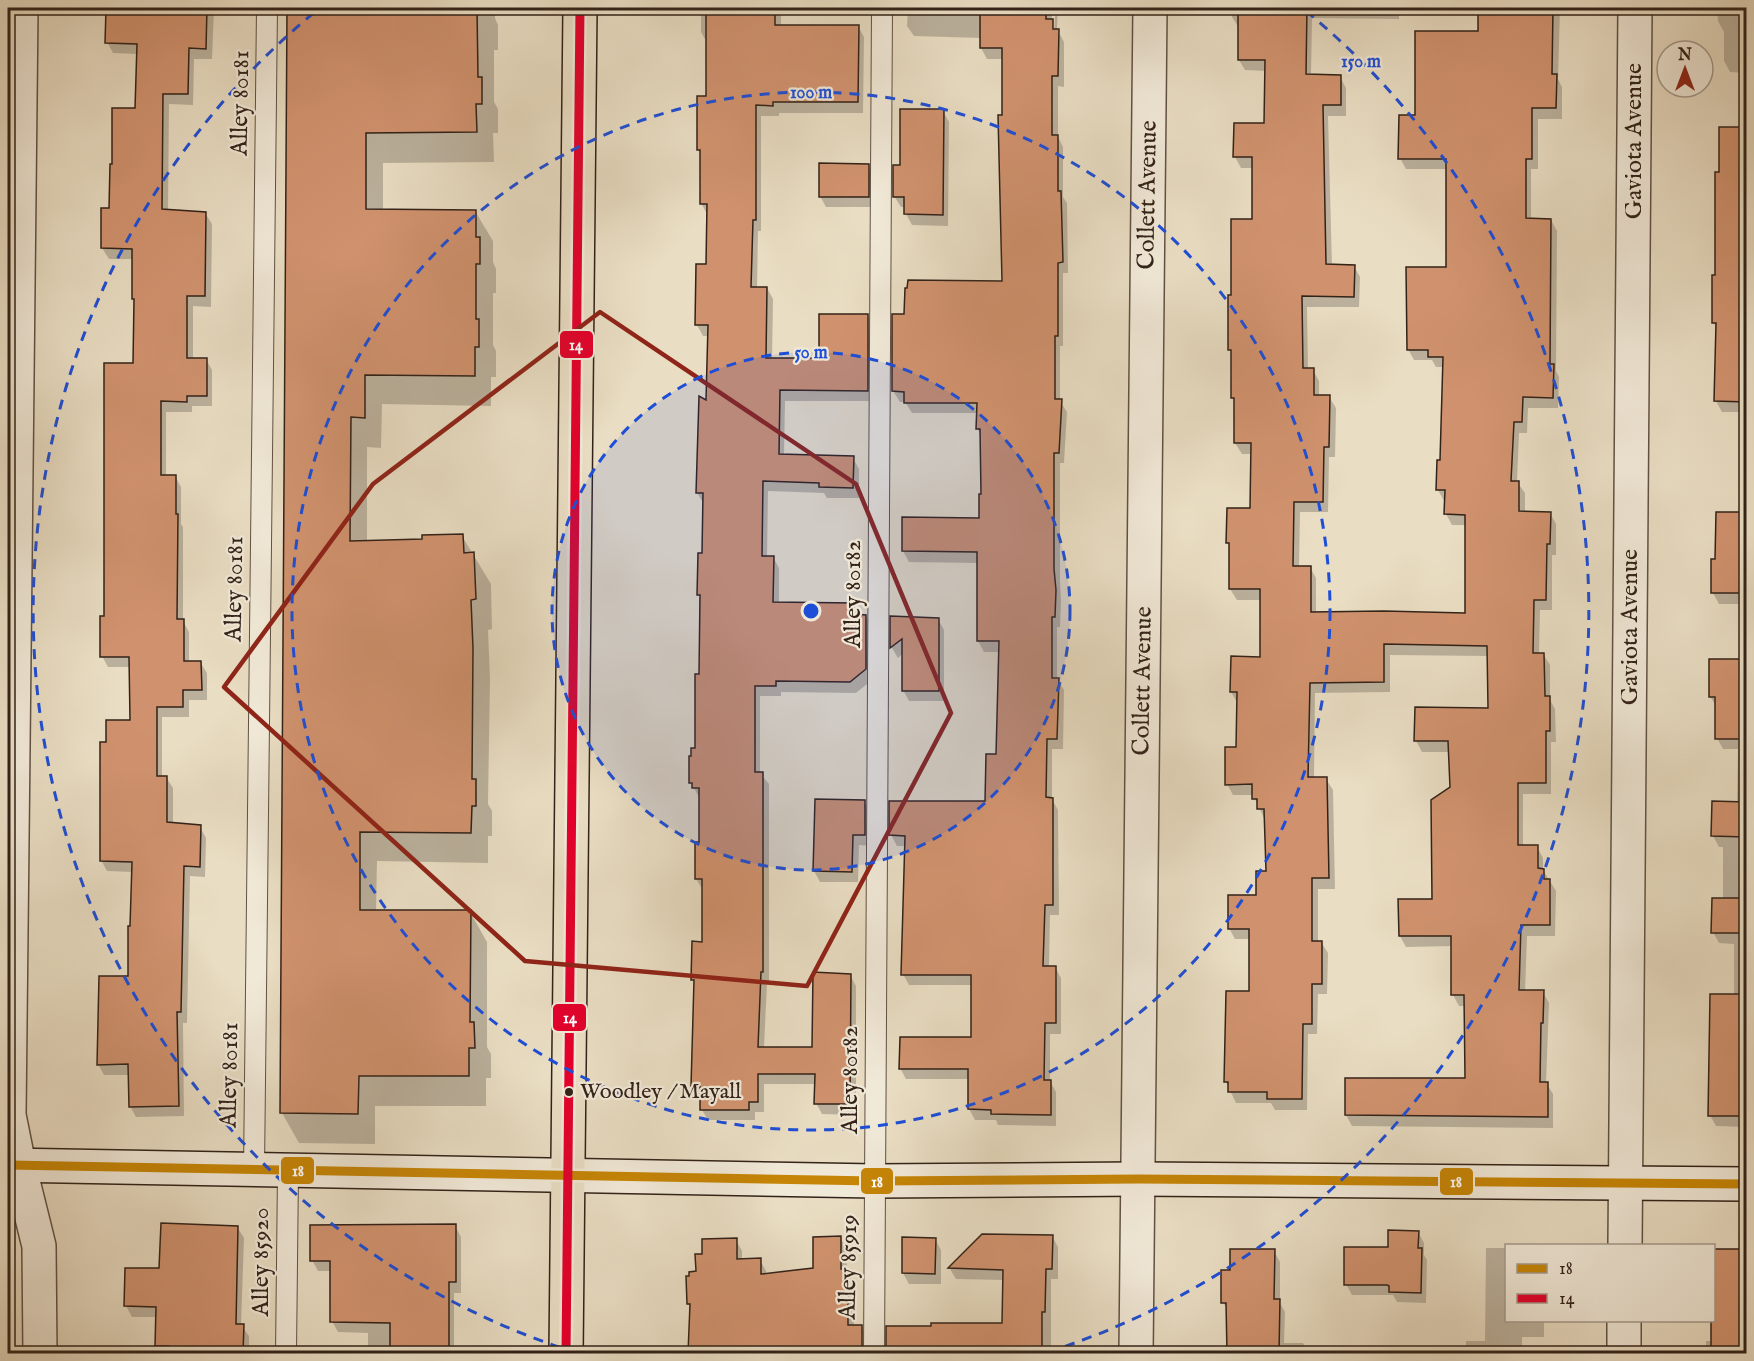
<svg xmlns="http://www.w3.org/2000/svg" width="1754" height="1361" viewBox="0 0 1754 1361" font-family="'IM FELL English',serif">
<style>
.shadow{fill:#0003;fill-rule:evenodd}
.building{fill:#d0926e;stroke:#322219;stroke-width:1.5}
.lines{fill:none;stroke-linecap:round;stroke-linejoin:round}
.lane-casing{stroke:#605144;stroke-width:22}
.street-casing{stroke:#605144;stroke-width:36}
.secondary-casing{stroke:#322219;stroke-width:36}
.primary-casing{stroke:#322219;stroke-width:36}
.lane{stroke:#f1e9d8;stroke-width:20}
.street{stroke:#f1e9d8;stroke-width:33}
.secondary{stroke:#f1e9d8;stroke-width:33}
.primary{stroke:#e9ddc3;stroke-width:33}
.bus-1-casing{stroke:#f1e9d8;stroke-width:14}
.bus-2-casing{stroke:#f1e9d8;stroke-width:14}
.bus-1{stroke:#c68506;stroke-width:9}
.bus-2{stroke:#e4002b;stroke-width:9}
.marked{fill:none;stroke:#8f2418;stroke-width:4.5;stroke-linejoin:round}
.ring{fill:none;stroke:#1d4ed8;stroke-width:3;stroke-dasharray:10 8}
.bus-dot{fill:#322219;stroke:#f1e9d8;stroke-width:2}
.labels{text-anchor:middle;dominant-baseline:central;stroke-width:4.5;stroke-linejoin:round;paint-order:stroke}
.bus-label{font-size:22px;fill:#322219;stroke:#f1e9d8;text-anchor:start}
.street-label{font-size:24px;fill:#322219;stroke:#f1e9d8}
.centre{fill:#1d4ed8;stroke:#f1e9d8;stroke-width:3}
.ring-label{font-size:18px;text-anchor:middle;font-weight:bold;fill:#1d4ed8;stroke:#f1e9d8;stroke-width:4.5;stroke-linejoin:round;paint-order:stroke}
.line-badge{stroke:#f1e9d8;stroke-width:2}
.badge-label{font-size:16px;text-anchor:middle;font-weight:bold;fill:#fff}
</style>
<rect width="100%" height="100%" fill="#e9ddc3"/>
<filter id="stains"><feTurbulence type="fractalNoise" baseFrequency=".00333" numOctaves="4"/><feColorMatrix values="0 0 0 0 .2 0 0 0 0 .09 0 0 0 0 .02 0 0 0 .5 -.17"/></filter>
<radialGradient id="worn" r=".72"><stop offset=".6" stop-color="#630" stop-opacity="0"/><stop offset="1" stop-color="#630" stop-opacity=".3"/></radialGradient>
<g class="shadow">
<path d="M107 8H214L212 59H194L193 105 169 104 168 210 205 213 212 224 211 307 193 306V359H206L212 370V406H192V412H166V476H175L181 487V524L183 527V621L189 632V662H200L207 673V700H189V717H162V777H166L173 788V824L200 827 206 838 205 877 190 876 187 1023H183L184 1116 136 1117 130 1106V1075H104L98 1064 129 977 133 872 107 871 101 860 107 743 131 722V667H108L102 656 135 365 136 302 134 299V259H109L102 248 110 209 113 166 136 109 138 54 113 53 107 42Z"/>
<path d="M289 8H495V18L498 25V50H494V102L498 109V133H493L494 162 383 163V210L475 211 493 241V262L496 269V293H493V345L496 351V377H491V406L382 404 381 448 367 447V542L424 541 462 536 491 584 492 629 488 630 490 679 488 804 492 811V836H488V863L377 861 376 912H470L487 942V1047L491 1054V1078H486V1106H375V1144L299 1143 282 1113Z"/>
<path d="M701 8H778L781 12V26H858L864 37 863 113H779V116H761V231H758L757 288H767L773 299 772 359 820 360 867 315 874 326 873 401H785L784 456 853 458 859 469V498H827L824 493 768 491 767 557H773L779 568V603L853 605 860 616H866L872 627V680L856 693 781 692V696H760V773L769 784V983H767L764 1048H813L850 975 856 986V1115L822 1114 816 1103V1084H764V1112H755V1120H708L702 1110V1097H699L693 1086 695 984 693 980 694 943H703V890L696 879 701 844 700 799 691 783 696 750 700 675 701 599 699 595 704 555V504L697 493 708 402 709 336H703L697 325 708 265 707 214 701 203 702 155 698 149 707 98V43L701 32Z"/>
<path d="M908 8H1058L1057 29 1064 42V87L1058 86V137L1063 147V197L1067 203 1068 273H1063V346H1060V401L1067 412 1064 463H1060V581L1061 602 1060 627H1057V679L1064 690 1063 749H1052V799L1058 810 1059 915H1050L1049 967H1055L1061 978V1034H1050V1081L1056 1092V1126L998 1125 996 1120H975L969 1109 970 1079H906L900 1068 972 1039V985H909L903 974 907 846H897L891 835 987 803 998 756 1000 652H984L978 641V563L909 562 903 551 980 520 983 496 981 435 977 428 978 413H912L905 402H900L893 391 906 315 1003 282 1004 59H987L981 48V38L914 36 907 26ZM1052 14H1055L1054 37H1051Z"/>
<path d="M1233 8H1399V19L1312 18 1311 75 1340 77 1346 88V116H1328L1332 266H1354L1360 277 1359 307H1307L1308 370H1313L1319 381V396L1329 397 1336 408 1335 457H1329L1328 512H1300L1299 567H1310L1316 578V614L1466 615V525H1452L1446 514V501H1444L1438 490 1442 461 1444 367H1436L1432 360H1414L1408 349 1448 269V169H1406L1400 158 1417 117 1479 32 1480 8H1560L1558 79 1562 87V119H1538V169H1531V220H1551L1557 231 1556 371 1559 377 1558 408H1528L1527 433H1519L1517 482 1525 493V513H1550L1556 524V555H1552V610H1540L1539 654H1543L1550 665V700L1555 709 1556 742H1551V794H1523V847H1537L1543 858V870L1556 891 1555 936H1527L1525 992H1543L1549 1003 1546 1083 1553 1094V1128L1352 1126 1346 1115 1466 1080V1006H1459L1453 995V946L1406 947 1400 936 1434 901 1452 788 1450 752H1422L1416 741 1489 709V656L1390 655V692L1315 693 1314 779H1326L1333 790 1335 889H1318V942H1321L1328 953 1327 994H1318L1317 1034H1308L1307 1110H1275L1271 1103H1236L1226 1082 1251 992V939H1235L1229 928 1257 896 1267 873 1265 820 1253 795H1233L1227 784 1237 748 1238 704 1231 692 1261 658V600H1237L1230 589V547L1228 542 1251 509 1252 454H1242L1235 443V403L1232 398V354L1230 349 1233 297 1254 220V168H1241L1235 157 1266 125 1267 71 1245 70 1239 60V28L1232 17Z"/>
<path d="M1717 8H1746V73L1730 72 1724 61V32L1718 21Z"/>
<path d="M943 111 949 122 948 226 912 225 906 214V207H901L894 196 902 166Z"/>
<path d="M1746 128V1127L1716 1126 1710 1115 1734 995V944L1719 943 1713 932 1723 899V847H1719L1713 836 1737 803 1738 749H1723L1717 738V708L1710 696 1744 661V604H1719L1713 593 1717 561 1740 514V463H1743L1744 412H1722L1716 401 1718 330 1713 322 1720 174V129Z"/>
<path d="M868 166 874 177V207H826L820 196Z"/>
<path d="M892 617 938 619 944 630V701H909L903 690V653L898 658 892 648Z"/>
<path d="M864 802 871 813V846L859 845 858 882H820L814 871Z"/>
<path d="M455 1226 461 1237V1293H454V1354H368V1333L338 1332 332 1321V1271H318L312 1260Z"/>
<path d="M237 1227 244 1238 241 1325 249 1336V1354H156L157 1317H132L126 1306 161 1270Z"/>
<path d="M1418 1232 1424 1243V1255L1427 1260 1426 1303 1397 1302 1393 1295H1352L1346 1284 1389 1249Z"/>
<path d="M983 1235 1052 1236 1058 1247V1279H1051V1354H887L888 1327 1004 1324V1280L956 1279 950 1269Z"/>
<path d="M840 1237 846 1248 847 1270 853 1281 854 1326 861 1327 868 1338V1354H690L691 1308 689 1304 688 1278 697 1272 704 1256 736 1240 742 1251V1260H760L766 1271V1275L815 1270Z"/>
<path d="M935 1239 941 1250V1284H909L903 1273Z"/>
<path d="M1486 1248H1506V1320H1544V1337H1522V1354H1426V1352H1466V1341H1485Z"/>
<path d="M1714 1250H1746V1354H1706V1341H1712Z"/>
<path d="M1274 1251 1280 1262V1303L1285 1312 1284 1343H1303L1309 1354H1228V1311L1223 1302 1232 1271Z"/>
</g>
<g class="building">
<path d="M106 8H207L206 49 189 48 188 94H163L162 209 206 212 205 296H187V358H207V396H187V402L161 401V475H176V514H178L177 619H184V661H201L202 690H183V707H157V776H167V822L201 825 200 867 184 866 181 1012H177L179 1106 129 1107 128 1064 97 1065 99 976H128V926H130L132 862 100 861V742H106V720H130L129 657H100V616H104V363H133L134 299H132V249L101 248V208H109L110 164H112V108H135L137 44 105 43Z"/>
<path d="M287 8H477L478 77H482V104H476L477 132 366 133V209L476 210V237H480V264H476V319H479V347H475V376L365 375V418L351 417 350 541 422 539V535L463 534 464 553 474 552 476 599 471 600 473 648 472 779H476V806H472L471 833 360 832V910H471L470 1022H474L475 1048H469V1076H359L358 1114 280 1113Z"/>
<path d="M706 8H775V25H859L858 102H773V106L756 105V220H753L751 287H767L766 358H819V314H868V391L780 390 779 454 854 456 853 488 819 487V483L763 481 762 556H774L773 602 854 603V614L866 615V669L850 682 776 681V686H755V772H763V972H761L758 1047H812L813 972 851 974 850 1104H814L815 1074H758V1102H749V1110H700V1086H691L694 980H691L692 941 702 942V879H695V842H699V788H692V783H689V756H691V748H695V674H699L700 595H697L698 553H702L703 493H696L699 396 706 400 708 325H695L696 264H706L707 204H700V150H697V96H706Z"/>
<path d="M980 8H1046V19H1053V29H1059L1058 76H1052V135H1058V191H1061L1063 262 1058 263V336H1055V399H1062L1059 453H1054V569L1056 590 1055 617H1052V678H1059L1057 739H1047L1046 797 1053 798V905H1045L1043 966H1056V1023H1045L1044 1080H1051V1115L991 1114V1110L968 1109V1069H899L900 1037H971V975H901L905 836 889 835V801H985L986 754H996L999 641H977V552L902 551V517L979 518V494H981L980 429H976L977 403H904V392L892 391V314H904L905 288H907L908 280 1002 281 998 115H1002V48H980Z"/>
<path d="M1238 8H1307L1306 74 1341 75V105H1323L1326 264 1355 265 1354 297 1302 296 1303 368H1314V395H1330L1329 447H1324L1323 502H1294L1293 566H1311V612L1384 611 1465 613V515L1444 514 1445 490H1436L1437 460H1440L1443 357H1428V350H1407L1406 267H1446V159H1398L1399 115H1415V31H1478V8H1553L1552 74H1557L1556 108H1532V159H1526V218L1551 219 1550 364H1554L1553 398 1523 397 1522 422H1514L1511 481H1519V511L1551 512 1550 544H1547L1546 600H1534L1533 653H1544L1545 696H1550V731H1546V783H1518V845H1538V868L1544 869V879H1550V925H1521L1519 990H1544L1543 1023H1541L1540 1082H1548V1117L1345 1115V1078H1465L1464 995H1451V936H1399L1398 899H1432L1431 800 1450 787 1448 741H1414L1415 707 1488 708 1487 646 1384 644V682L1310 683 1308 777H1327L1329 878H1312V941H1322V984H1312V1024H1303L1302 1099H1267V1092H1228V1082H1224L1226 991H1249V929H1228V895H1256V871H1266L1264 809H1257V799H1252V784L1225 785V747H1236L1237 692H1230L1231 656 1260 657V589H1229V543H1226L1227 508H1250L1251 443H1234V398H1231V350H1228V295H1231V219H1252V157H1233L1234 123H1264L1265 60H1238Z"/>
<path d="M900 109H944L943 215 904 214V197H893V165H900Z"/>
<path d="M1719 127H1746V402L1714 401 1716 323H1712V275H1715V172H1719Z"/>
<path d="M819 163 869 164V197H819Z"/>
<path d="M1716 512H1746V593H1711V559H1715Z"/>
<path d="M890 616 939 618V691H902V639L890 648Z"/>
<path d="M1709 659H1746V739H1715V697H1709Z"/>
<path d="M815 799 865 800V835H853L852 872 813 871Z"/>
<path d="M1712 801 1746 802V837L1711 836Z"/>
<path d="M1712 898H1746V933H1711Z"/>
<path d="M1710 994H1746V1116H1708Z"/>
<path d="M161 1223 238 1226 236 1324H244L243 1353H169V1346H155L156 1307 124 1306 125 1268H159Z"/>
<path d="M456 1224V1282H449V1353H390V1323L330 1322V1261H310V1225Z"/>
<path d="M1388 1230 1419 1231 1418 1248H1422L1421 1293 1389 1292V1286L1387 1285H1344V1247H1388Z"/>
<path d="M982 1234 1053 1235 1052 1269H1046L1045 1312H1042V1353H886V1326H931V1323H1002L1003 1270 948 1268Z"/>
<path d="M841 1236V1269H848V1325H862V1353H688L690 1304H687L686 1276H689V1272L696 1271 695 1254H702V1239L737 1238V1259L761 1258V1274L813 1268V1237Z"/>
<path d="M902 1237 936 1238 935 1274 902 1273Z"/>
<path d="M1230 1249H1275L1274 1299H1280L1279 1353H1227L1226 1303H1221V1270H1230Z"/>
<path d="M1713 1249H1746V1353H1711V1320H1713Z"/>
</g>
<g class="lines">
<defs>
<g id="lane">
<path d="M254 1170 267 8"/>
<path d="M286 1354 288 1172"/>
<path d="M874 1354 882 8"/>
</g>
<g id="street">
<path d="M21 8 9 1115 19 1165 39 1246 40 1354"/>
<path d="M1625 1246 1635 8"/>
<path d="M1136 1354 1150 8"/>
<path d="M1624 1354V1320"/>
</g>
<path id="secondary" d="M8 1165 875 1181 1138 1179 1746 1184"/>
<path id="primary" d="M566 1354 580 8"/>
</defs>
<use href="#lane" class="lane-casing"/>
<use href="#street" class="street-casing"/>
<use href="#secondary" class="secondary-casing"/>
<use href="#primary" class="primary-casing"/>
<use href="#lane" class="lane"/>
<use href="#street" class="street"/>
<use href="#secondary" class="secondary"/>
<use href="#primary" class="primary"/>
<defs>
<path id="bus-1" d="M8 1165 875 1181 1138 1179 1746 1184"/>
<path id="bus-2" d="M566 1354 580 8"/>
</defs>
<use href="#bus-1" class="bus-1-casing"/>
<use href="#bus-2" class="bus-2-casing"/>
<use href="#bus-1" class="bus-1"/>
<use href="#bus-2" class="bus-2"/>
</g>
<path class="marked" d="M600 312 856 484 951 713 807 986 525 961 224 687 373 484Z"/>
<circle cx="811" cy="611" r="259" fill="#1d4ed8" fill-opacity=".12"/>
<g class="ring">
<circle cx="811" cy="611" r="259"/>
<circle cx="811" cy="611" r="519"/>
<path d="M577 1353A778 778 0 0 1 316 11M1306 11A778 778 0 0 1 1045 1353"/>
</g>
<circle class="bus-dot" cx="569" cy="1092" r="5"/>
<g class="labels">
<g class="bus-label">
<text x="580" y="1092">Woodley / Mayall</text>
</g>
<g class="street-label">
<text transform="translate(241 103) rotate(-89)">Alley 80181</text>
<text transform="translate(1634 141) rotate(-90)">Gaviota Avenue</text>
<text transform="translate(1148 195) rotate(-89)">Collett Avenue</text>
<text transform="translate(235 589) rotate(-89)">Alley 80181</text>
<text transform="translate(853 594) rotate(-90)">Alley 80182</text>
<text transform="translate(1630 627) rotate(-90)">Gaviota Avenue</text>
<text transform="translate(1143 681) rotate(-89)">Collett Avenue</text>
<text transform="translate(230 1075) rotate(-89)">Alley 80181</text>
<text transform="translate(850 1080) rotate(-90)">Alley 80182</text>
<text transform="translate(261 1262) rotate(-90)">Alley 85920</text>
<text transform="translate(849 1267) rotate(-89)">Alley 85919</text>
</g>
</g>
<circle cx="811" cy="611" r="9" class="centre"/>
<g class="ring-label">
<text x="1361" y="67">150 m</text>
<text x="811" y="98">100 m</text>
<text x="811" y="358">50 m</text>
</g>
<g class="line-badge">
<rect x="559" y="330" width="35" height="29" rx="6" fill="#e4002b"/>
<rect x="552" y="1003" width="35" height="29" rx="6" fill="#e4002b"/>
<rect x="280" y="1156" width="35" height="29" rx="6" fill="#c68506"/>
<rect x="860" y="1167" width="34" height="28" rx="6" fill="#c68506"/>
<rect x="1439" y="1167" width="35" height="29" rx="6" fill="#c68506"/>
</g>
<g class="badge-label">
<text x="576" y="350">14</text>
<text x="570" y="1023">14</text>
<text x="298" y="1176">18</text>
<text x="877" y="1187">18</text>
<text x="1456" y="1187">18</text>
</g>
<rect width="1754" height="1361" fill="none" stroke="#e9ddc3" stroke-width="30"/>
<rect x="9" y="9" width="1736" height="1343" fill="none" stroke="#322219" stroke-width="3"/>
<rect x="15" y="15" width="1724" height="1331" fill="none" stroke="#322219" stroke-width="1.5"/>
<rect x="1505" y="1244" width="210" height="78" fill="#f1e9d8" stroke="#a5998c" stroke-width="1.5"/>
<rect x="1517" y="1264" width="30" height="9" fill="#c68506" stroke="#a5998c" stroke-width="1.5"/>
<text x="1559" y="1274" font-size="18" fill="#322219">18</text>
<rect x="1517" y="1294" width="30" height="9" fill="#e4002b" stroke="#a5998c" stroke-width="1.5"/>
<text x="1559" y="1304" font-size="18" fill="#322219">14</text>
<g transform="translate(1685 69)"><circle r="28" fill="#f1e9d8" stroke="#a5998c" stroke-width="1.5"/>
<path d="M0-4.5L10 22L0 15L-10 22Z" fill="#8f2418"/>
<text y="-9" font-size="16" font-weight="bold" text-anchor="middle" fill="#322219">N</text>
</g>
<rect width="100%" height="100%" filter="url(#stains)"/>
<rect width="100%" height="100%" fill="url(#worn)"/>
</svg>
